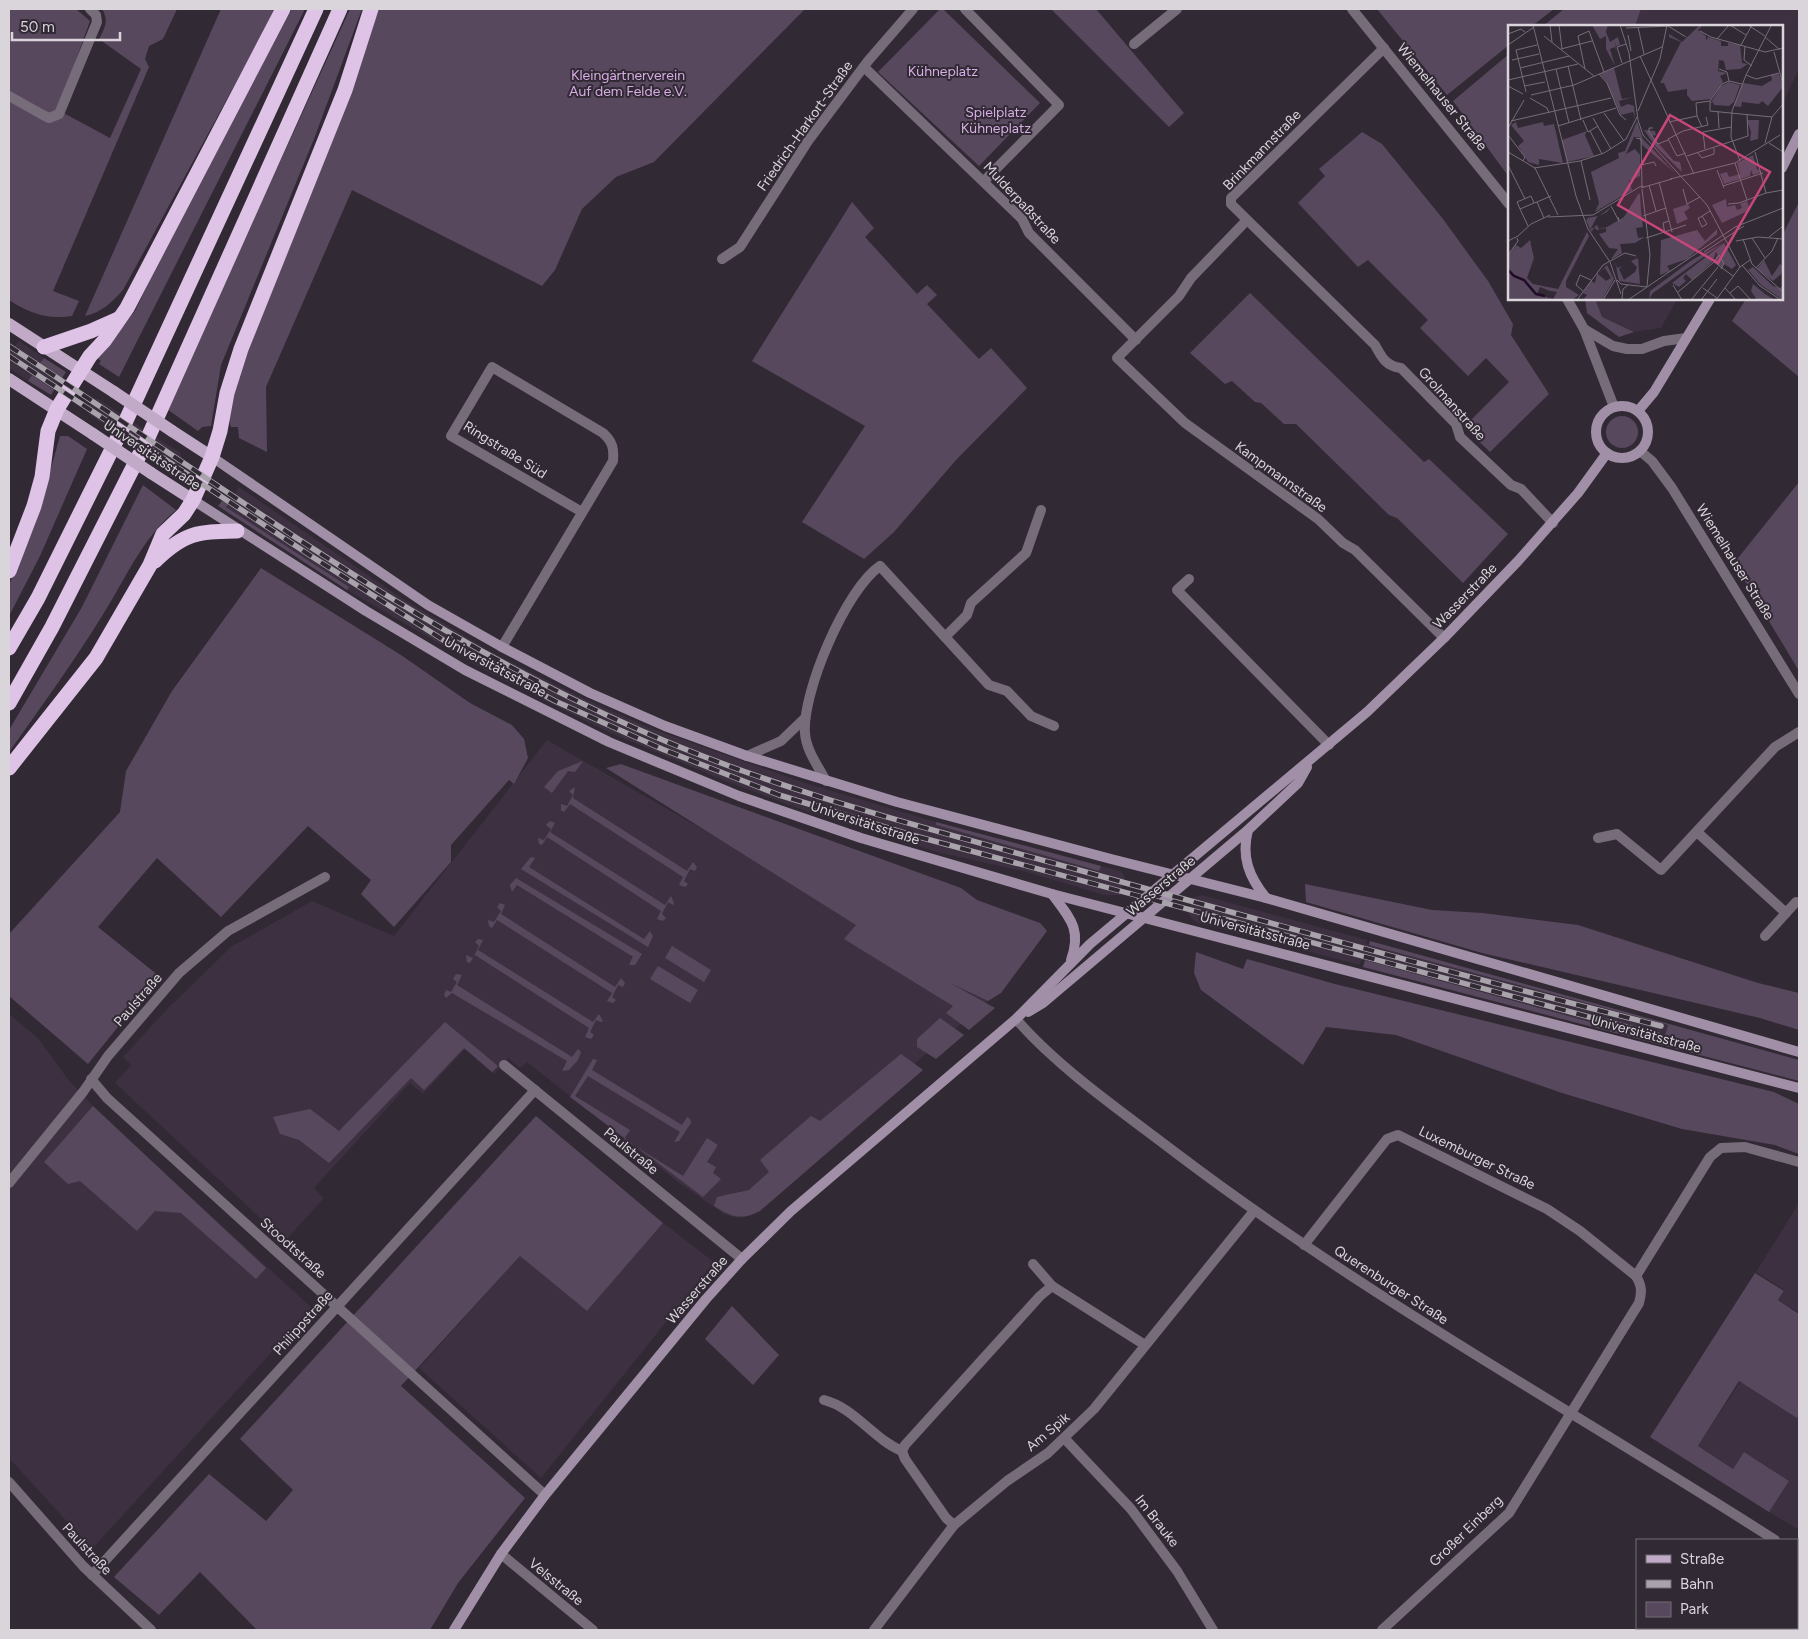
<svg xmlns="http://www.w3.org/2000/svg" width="1808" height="1639" viewBox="0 0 1808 1639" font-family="Figtree,sans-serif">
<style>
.built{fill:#3d3141}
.green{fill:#58485e}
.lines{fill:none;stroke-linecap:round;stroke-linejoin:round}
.minor{stroke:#766c7a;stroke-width:10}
.tertiary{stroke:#766c7a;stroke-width:10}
.secondary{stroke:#a08fa6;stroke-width:10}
.primary{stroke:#c1aac8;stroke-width:12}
.motorway{stroke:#dec3e7;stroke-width:15}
.rail-casing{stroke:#a9a3ab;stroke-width:5.5}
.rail{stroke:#312934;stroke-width:4;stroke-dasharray:11;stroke-linecap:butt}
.primary-bridge{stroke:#c1aac8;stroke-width:12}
.labels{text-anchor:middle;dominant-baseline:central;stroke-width:4;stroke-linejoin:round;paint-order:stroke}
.park-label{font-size:14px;fill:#d7aee4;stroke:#312934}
.street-label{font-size:14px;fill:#dad4db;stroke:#312934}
.inset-river{fill:none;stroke:#200c26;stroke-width:2.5}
.inset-road{fill:none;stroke:#756d77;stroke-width:1}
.view{fill:#c8477b;fill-opacity:0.15;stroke:#c8477b;stroke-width:2.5}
.inset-edge{fill:none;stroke:#dad4db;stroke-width:2.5}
</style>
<rect width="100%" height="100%" fill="#312934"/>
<g class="built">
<path d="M1641 9H1799V69L1782 104V26H1635Z"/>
<path d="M1595 299H1677L1661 328 1634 332 1601 317Z"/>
<path d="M19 341 44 358 40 363 62 378 54 390 32 375 28 381 9 368V342L15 346Z"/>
<path d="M92 398 98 399 179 452 182 457 174 469 90 415 87 411Z"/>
<path d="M239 487 403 599 493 653 576 695 647 727 802 782 936 822V825L1099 871 1101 866 1121 871 1125 877 1120 895H1104L1027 872 941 853 811 813 723 780 604 730 490 673 347 590 348 587 226 507Z"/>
<path d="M547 740 723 841 809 893 928 972 988 1001 774 1184 738 1218 724 1214 678 1182 527 1062 520 1068 508 1058 494 1074 465 1049 423 1094 410 1083 314 1188 324 1198 285 1241 115 1083 131 1065 123 1057 167 1009 231 947 312 901 394 936Z"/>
<path d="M1201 895 1367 940 1366 944 1668 1025 1663 1042 1365 960H1361L1360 965 1198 923 1193 920 1188 913 1192 898Z"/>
<path d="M9 1014 38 1038 67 1078 102 1116 312 1308 92 1549 9 1458Z"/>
<path d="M1799 1203V1313L1779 1300 1785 1290 1756 1272Z"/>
<path d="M663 1223 714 1262 541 1478 419 1368 520 1256 587 1311Z"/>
<path d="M1740 1382 1797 1418 1799 1414V1530L1769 1512 1789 1481 1744 1452 1733 1469 1698 1446Z"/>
<path d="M1797 1576 1799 1577V1630H1675L1677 1628H1797Z"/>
</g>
<g class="green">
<path d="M9 9H76L90 21 58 110 110 138 141 69 99 39C105 28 109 20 102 9H177L163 39 149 46 145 59 149 67 53 291 79 301 72 316C49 320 28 313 9 300Z"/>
<path d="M221 9H276L123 290C112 302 101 313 85 316Z"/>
<path d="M292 9H305L119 377 99 364 101 361 97 358 135 311 185 207Z"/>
<path d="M350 9H362L314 139 221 365 211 426 202 427 198 431 167 409Z"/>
<path d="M379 9H805L654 162 616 177 582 209 555 270 542 286 352 190 266 387 267 452 239 438 238 427H231L228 417 233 390Z"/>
<path d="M940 9H943L1040 103 979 166 878 72Z"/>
<path d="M1051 9H1096L1184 113 1169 127Z"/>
<path d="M1377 9H1554L1532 26H1509V45L1447 95Z"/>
<path d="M1564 9H1641L1635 26H1543Z"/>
<path d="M1509 54V177L1453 101Z"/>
<path d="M1362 132 1382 144 1443 219 1488 281 1513 324 1511 335 1549 394 1490 452 1464 427 1509 382 1486 358 1468 376 1420 328 1428 320 1368 260 1358 267 1298 203 1325 176 1319 169Z"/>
<path d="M852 202 874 228 865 237 917 294 927 285 937 295 927 304 979 359 991 348 1027 388 956 460 894 532 864 559 802 522 865 426 752 361Z"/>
<path d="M1799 202V377L1732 321 1746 299H1782V236Z"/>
<path d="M1250 293 1424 462 1429 459 1508 534 1463 583 1397 518 1389 515 1296 424H1284L1261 403 1255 402 1232 381 1225 384 1190 353Z"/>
<path d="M1585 299H1595L1602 317 1634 332 1619 337 1587 313Z"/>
<path d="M44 358 66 372 62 378 40 363Z"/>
<path d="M32 375 54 390 51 395 28 381Z"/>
<circle cx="1622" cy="432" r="16"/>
<path d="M60 436H68L87 449 40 556 9 616V585L35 525Z"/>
<path d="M1799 482V671L1734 563Z"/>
<path d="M143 485 176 510C140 541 127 577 102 616 73 663 41 707 9 752V730L82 607Z"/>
<path d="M222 501 228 504 226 507 349 587 347 590 218 506Z"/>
<path d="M261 568 401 655 470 703 512 725 524 739 528 758 514 784 509 780 451 845V862L394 927 361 894 371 880 308 826 221 917 157 858 98 927 159 976 88 1064 9 996V934L120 812 126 771 172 691Z"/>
<path d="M583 761 575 772 568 771 552 793 544 787 558 771Z"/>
<path d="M621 764 961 888 977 900 1040 923 1047 931 1001 993 988 1001 950 983 995 1008 969 1030 946 1013 953 1006 844 939 856 925 606 768Z"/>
<path d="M575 787 573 798 687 871 693 862 697 867 695 871 690 869 684 881 688 884 685 887 679 885 683 877 570 804 564 812 561 810V804L567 806 573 795 569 791Z"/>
<path d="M550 821 555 823 550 832 665 905 671 896 674 903 673 905 668 902 662 914 666 918 663 921 657 919 661 911 547 837 542 845 539 844 538 838 544 840 551 829 546 825Z"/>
<path d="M936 822 1101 866 1099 871 936 825Z"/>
<path d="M531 857 535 858 529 867 644 939 650 931 653 936 648 947 521 869Z"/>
<path d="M516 878 642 954 635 965H629L633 956 630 955 517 885 512 892 510 885Z"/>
<path d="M1305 884 1432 910 1483 913 1578 925 1758 983 1799 993V1030L1760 1018 1482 953 1306 902Z"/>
<path d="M500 903 505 905 501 914 615 987 621 978 625 983 623 987 618 985 612 997 616 1000 613 1003 607 1001 612 993 497 920 492 928 489 926 488 920 494 922 501 911 497 907Z"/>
<path d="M478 939 483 940 478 950 593 1022 599 1014 603 1021 601 1022 596 1020 590 1032 594 1035 591 1039 585 1037 589 1028 475 955 470 963 467 962 466 955 473 958 479 946 475 942Z"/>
<path d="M1370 941 1799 1060V1081L1363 967 1365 960 1663 1042 1668 1025 1369 945Z"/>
<path d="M672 946 711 970 704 982 665 958Z"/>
<path d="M1196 952 1243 969 1247 959 1335 984 1774 1092 1799 1104V1154L1775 1145 1682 1129 1562 1093 1396 1035 1326 1027 1303 1065 1201 990 1194 973Z"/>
<path d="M658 966 698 990 690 1003 650 979Z"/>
<path d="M456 974 462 975 457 985 572 1057 578 1049 581 1052 578 1060 569 1070 562 1071 567 1061 452 993 446 998 444 995 446 990 451 992 457 982 453 979Z"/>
<path d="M940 1018 964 1035 936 1059 917 1047V1039Z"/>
<path d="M445 1022 498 1066 492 1072 464 1048 424 1090 411 1078 329 1163 299 1140 280 1134 273 1117 310 1109 339 1131Z"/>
<path d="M901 1054 923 1070 760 1211C742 1221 731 1217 714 1206L717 1197 749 1190 769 1172 760 1160 811 1116 820 1121Z"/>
<path d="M593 1059 597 1060 592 1070 682 1125 687 1117 690 1119 691 1123 679 1141 674 1142 680 1132 588 1076 575 1096 630 1130 624 1139 683 1176 707 1138 718 1145 707 1162 716 1167 713 1173 721 1179 703 1197 570 1097Z"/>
<path d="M93 1106 266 1268 256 1279 181 1213 155 1211 137 1231 80 1181 68 1184 44 1162Z"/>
<path d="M536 1116 663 1223 587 1311 520 1256 401 1386 525 1498 458 1583 430 1630H257L200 1572 159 1615 114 1577 209 1474 266 1521 293 1490 240 1439Z"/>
<path d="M1755 1273 1784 1291 1778 1300 1799 1314V1414L1797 1418 1739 1381 1698 1446 1733 1469 1744 1452 1789 1481 1769 1512 1650 1437Z"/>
<path d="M732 1306 779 1355 753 1385 705 1339Z"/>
</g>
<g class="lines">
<g class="minor">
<path d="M965 9 1059 105 984 181"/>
<path d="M1134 44 1177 9"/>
<path d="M1384 48 1231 198V204L1375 345C1382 358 1386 366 1401 368L1456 424 1460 437 1511 485 1521 489 1553 523"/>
<path d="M864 67 1022 219 1029 233 1136 340"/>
<path d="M9 96 43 115 49 118 59 114 97 22 96 15 90 9"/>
<path d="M1247 220 1191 278 1179 296 1117 358 1185 423 1318 519 1343 543 1355 550 1444 638"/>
<path d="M722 259 740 247 808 141 868 61 913 9"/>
<path d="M1584 329 1613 346 1627 349H1642L1664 341 1686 338"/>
<path d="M1640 451 1652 461 1672 488 1799 694"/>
<path d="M1189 579 1177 590 1329 745"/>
<path d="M945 637 967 615 971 603 1026 553 1041 510"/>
<path d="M502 647 613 461C614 449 613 442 603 433L492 367 451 436 582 512"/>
<path d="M747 756 781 741 805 718"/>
<path d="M826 781C818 766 806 750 805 733 802 692 846 589 880 566L989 685 1007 691 1031 716 1054 726"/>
<path d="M1697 832 1786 913 1796 902"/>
<path d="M1598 838 1617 834 1661 870 1775 747 1799 732"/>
<path d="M1765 936 1786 913"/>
<path d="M1016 1019C1058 1068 1124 1113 1176 1153 1366 1297 1575 1412 1775 1540"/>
<path d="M504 1065 742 1259"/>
<path d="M91 1079 107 1098 545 1495"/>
<path d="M9 1183 83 1092 108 1056 179 973 228 931 325 877"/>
<path d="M1304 1245 1387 1139 1398 1135 1547 1209 1580 1231 1636 1276C1642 1286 1642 1292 1639 1303L1509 1513 1382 1630"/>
<path d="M1033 1264 1052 1286"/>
<path d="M1636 1276 1710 1157 1721 1148 1745 1147 1799 1162"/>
<path d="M824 1400C855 1408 873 1439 902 1451"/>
<path d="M1065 1439 1131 1509 1177 1571 1213 1630"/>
<path d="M9 1482 83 1566 151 1630"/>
<path d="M954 1525 946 1518 905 1459 902 1451 905 1445 1040 1296 1052 1286 1145 1345"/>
<path d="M501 1554 593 1630"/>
<path d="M1797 1554 1799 1555"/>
<path d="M92 1575 535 1090"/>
<path d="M874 1630 954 1525 1007 1481 1048 1453 1094 1409 1254 1211"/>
<path d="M1660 1630 1663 1628"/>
</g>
<g class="tertiary">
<path d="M1352 9 1509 204"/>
<path d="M1567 299 1584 329 1614 407"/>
</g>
<g class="secondary">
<path d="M1782 168 1799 134"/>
<circle cx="1622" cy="432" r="26"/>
<path d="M1638 411 1654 392 1710 299"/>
<path d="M212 457 428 605 502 647 590 693 665 726 747 756 897 802 1111 859 1266 898 1799 1052"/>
<path d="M193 500 366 611 465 670 609 742 739 796 861 838 1052 894 1799 1088"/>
<path d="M1248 830C1241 857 1249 877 1266 898"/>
<path d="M1052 894C1070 918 1082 929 1071 960"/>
<path d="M1028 1012 1043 1003 1249 829 1298 783 1307 767"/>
<path d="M454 1630 501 1554 545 1495 706 1299 742 1259 791 1211 1016 1019 1090 944 1367 712 1444 638 1518 561 1578 493 1607 453"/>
</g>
<g class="primary">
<path d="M9 324 114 392"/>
<path d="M9 379 93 434"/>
<path d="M172 431 212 457"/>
<path d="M151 473 193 500"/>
</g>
<g class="motorway">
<path d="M44 347 91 331 118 319"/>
<path d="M155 561C185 532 197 532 237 531"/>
<path d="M9 571 34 506 42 477 48 431 57 409 90 356 104 341 127 308 283 9"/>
<path d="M9 648 38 598 123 427 316 9"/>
<path d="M9 703 52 627 146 442 340 9"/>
<path d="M9 768 96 658 150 565 163 534 184 514 193 500 212 457 220 431 227 393 241 349 345 90 371 9"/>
</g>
<defs>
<g id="rail">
<path d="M9 346C213 479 411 629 635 728 776 791 926 828 1075 869 1270 923 1465 977 1661 1026"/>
<path d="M9 356 311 556 448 643 555 701 662 749 779 795 908 834 1660 1036"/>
</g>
</defs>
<use href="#rail" class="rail-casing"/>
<use href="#rail" class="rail"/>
<g class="primary-bridge">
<path d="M114 392 172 431"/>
<path d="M93 434 151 473"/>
</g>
</g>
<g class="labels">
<g class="park-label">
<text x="943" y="71">Kühneplatz</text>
<text x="628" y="75">Kleingärtnerverein<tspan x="628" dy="16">Auf dem Felde e.V.</tspan></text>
<text x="996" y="112">Spielplatz<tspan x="996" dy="16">Kühneplatz</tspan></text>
</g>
<g class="street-label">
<text transform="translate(1442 97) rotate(51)">Wiemelhauser Straße</text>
<text transform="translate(805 126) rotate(-55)">Friedrich-Harkort-Straße</text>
<text transform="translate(1262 150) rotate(-46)">Brinkmannstraße</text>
<text transform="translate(1022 203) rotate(47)">Mulderpaßstraße</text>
<text transform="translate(1452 404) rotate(48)">Grolmanstraße</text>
<text transform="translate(505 450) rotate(32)">Ringstraße Süd</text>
<text transform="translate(152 455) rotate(34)">Universitätsstraße</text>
<text transform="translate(1281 477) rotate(36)">Kampmannstraße</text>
<text transform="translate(1735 562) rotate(58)">Wiemelhauser Straße</text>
<text transform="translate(1465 596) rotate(-46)">Wasserstraße</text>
<text transform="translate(495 667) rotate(28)">Universitätsstraße</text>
<text transform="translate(865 823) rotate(18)">Universitätsstraße</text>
<text transform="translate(1161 886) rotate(-40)">Wasserstraße</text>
<text transform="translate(1255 931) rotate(15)">Universitätsstraße</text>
<text transform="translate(138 1000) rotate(-49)">Paulstraße</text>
<text transform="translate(1646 1034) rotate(15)">Universitätsstraße</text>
<text transform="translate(631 1151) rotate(39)">Paulstraße</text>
<text transform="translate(1477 1158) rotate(26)">Luxemburger Straße</text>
<text transform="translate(293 1248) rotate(42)">Stoodtstraße</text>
<text transform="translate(1391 1285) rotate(33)">Querenburger Straße</text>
<text transform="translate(697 1290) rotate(-49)">Wasserstraße</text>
<text transform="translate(303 1323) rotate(-48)">Philippstraße</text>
<text transform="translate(1048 1432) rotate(-40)">Am Spik</text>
<text transform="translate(1157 1521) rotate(52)">Im Brauke</text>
<text transform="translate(1466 1531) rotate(-44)">Großer Einberg</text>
<text transform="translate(87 1549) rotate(47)">Paulstraße</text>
<text transform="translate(556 1582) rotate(39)">Velsstraße</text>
</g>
</g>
<g transform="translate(1508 25)">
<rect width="275" height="275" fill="#312934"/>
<path d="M84 0H100L98 7 102 17 110 12 112 20 108 21 106 15 109 27 107 22 102 24 107 41 98 24V11L92 14ZM192 0H195L190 5 198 11V16L200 12 213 16V21H220V18L232 20 234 38 240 39 232 44 218 45 216 36 211 35 210 46 219 48 212 51 215 57 203 74 184 76 179 70V64L160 67 156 58H152L173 17 161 12V9L174 17ZM106 43 114 74 126 72 111 76 113 82 120 79 126 81 127 94 125 87 113 90 98 56 92 49ZM271 49 275 62 260 81 254 76 251 79 234 77 233 82 226 81 235 58 254 61 264 55 263 50ZM221 57 232 60 226 77 221 81 206 80 205 77 202 79 213 61ZM239 95H251L250 114 242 116 243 107ZM129 96 135 114 166 147 134 120 131 112H126L118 129 127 124 132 130V151L121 156 124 165 87 187 91 178 83 147 111 133 110 128 117 126ZM8 97 10 103 35 97 36 101 46 99 55 138 31 134V140L20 137 10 121 16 116 3 100ZM136 105 147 106 148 110 144 111 166 136 172 137 174 147 147 121ZM79 106 77 110 86 131 59 137 54 115ZM245 130 249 144 254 147 245 150 243 145 242 151 216 159 212 149 219 147 221 152 232 149 229 138ZM131 168 132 170 133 186 135 202 128 203 130 213 137 212 127 218 112 219 114 228 104 234H103L110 224 101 223 91 209 98 207V203L88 205 87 202 83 207 78 195 80 194 79 193 91 191 103 182 99 187 89 192 82 205 89 200 91 204 99 202 116 192ZM218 174 219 182 227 180 229 185 234 183 232 179 239 176 242 185 214 198 204 180ZM180 179 182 183 176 187 180 194 169 199 165 184ZM209 204V209L179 234 159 241 162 246 152 250 153 215 189 205 197 216ZM79 207 81 211 58 256V262L71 270 64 275H0V231L8 220 13 223 22 215 23 220 26 233 19 253 25 259 50 264ZM32 262 42 266 49 267 45 274 35 271 29 269ZM215 218 145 268 141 274 142 266 184 235ZM216 218 228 240 224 244 216 239 213 243 206 236 210 230 208 227 204 237 184 255 178 249 175 253 178 256 171 262 164 258ZM130 233 132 259 111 256 107 237 109 243 114 241 111 244 116 255 127 247 129 242 123 236ZM256 235 264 251 272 239 275 241 273 249 265 256 249 244ZM99 240 106 254 94 275H75L79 270 75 268 83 256 87 258 89 248 98 256 103 253 97 243 91 248ZM245 242 265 261 272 263 275 260V275L253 260 240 245ZM245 259 257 269 267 275H249L243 266Z" fill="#58485e" fill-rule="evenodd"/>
<path class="inset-river" d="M0 245 6 251 16 255 28 269 37 271"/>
<path class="inset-road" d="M25 0 68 171 80 204 102 237 113 269M42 0 44 17M51 0 54 24M112 0 121 28 130 95 135 110 199 180 232 242M222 0 238 10M240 0 257 11M130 2 136 29M118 3 160 1 178 12M192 6 203 12 257 27 275 23M0 9 13 4 17 7M120 10 123 26M36 11 86 51M257 12 272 25M209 14 221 0M0 20 26 2M233 20 244 0M237 21 236 35 244 41M53 24 84 16M266 27 275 59M132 31 186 149M4 35 31 29M114 38 109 22 118 19M60 41 73 95M12 43 61 31M48 44 61 98M77 44 70 11 81 6 96 47M211 44 219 47 221 56M91 49 99 58 112 90 118 95M238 50 248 54 271 48M0 55 70 39M234 59 221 56 214 59 202 76V86L264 92M0 61 15 69M16 61 37 57M18 67 8 25 29 20M23 70 66 60 154 22M22 73 39 83 41 88M130 86 152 34 159 0M210 86 211 103M96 88 116 116M189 91 188 78 202 76M85 93 103 124M75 95 80 107 90 101M3 96 103 73M161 97 189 91 194 102M50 101 108 83M0 103 16 75M145 103H141V107L150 119 160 115M82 106 94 129M0 110 17 132 15 136M128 113 133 114 134 161M257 118 264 92 275 79M261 118 275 127M197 124 195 107 223 102M0 127 27 143 50 190M189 127 194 133 206 129V123M178 128 169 131 160 114 175 106 200 100 198 92M179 131 240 111 239 89M73 136 82 175M232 136 223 112 224 86 238 50 263 1M227 138 239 175M0 140 17 174M133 140 146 137 148 141M26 143 72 136 96 128 118 114 129 92M209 145 216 163M162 154 227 138 272 110M151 157 164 207M141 160 148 186M215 161 255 148M136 162 164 154M134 164 142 230 139 261M175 164 179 179 192 172M258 168 275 165M29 177 36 193M26 178 23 171 9 177 12 184 26 178 29 177 43 171M220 179 231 178 258 168 247 127M103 181 111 196 110 192M12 184 20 201M135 191 158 183M194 191 199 199 194 202 190 193H191L202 186M40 192 85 190 133 161 136 162 133 163M157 209 155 198 161 196M261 212 275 201M138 213 178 200M244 213 257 233M235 214 244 239 275 267M0 216 10 211 23 199 42 190M228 216 250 212 275 214M196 227 236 201M0 230 10 216 9 213M206 237 211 230 216 239 213 244M206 237 225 251M234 240 252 261 273 275M248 243 264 226 270 213M109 255 113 259 139 262M165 260 174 275M195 263 209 273M217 263 228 275M75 266 68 260 72 250 83 255M170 267 206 237M222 268 230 261 243 275M114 274 115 264 120 260M69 275 95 240 117 228 128 231M95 275 107 255M120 275 227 202 275 183M183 275 210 242M193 275 209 254M208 275 232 242 242 235"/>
<path class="view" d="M162 90 262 147 210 238 110 180Z"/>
<rect width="275" height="275" class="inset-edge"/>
</g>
<rect width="1808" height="1639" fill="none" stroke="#dad4db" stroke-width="20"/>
<rect x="1636" y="1539" width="162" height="90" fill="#312934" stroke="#756d77"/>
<rect x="1646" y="1555" width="25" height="8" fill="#c1aac8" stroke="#756d77"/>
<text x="1680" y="1564" font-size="15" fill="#dad4db">Straße</text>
<rect x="1646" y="1580" width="25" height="8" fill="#a9a3ab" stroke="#756d77"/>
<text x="1680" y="1589" font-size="15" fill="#dad4db">Bahn</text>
<rect x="1646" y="1602" width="25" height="15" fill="#58485e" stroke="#756d77"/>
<text x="1680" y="1614" font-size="15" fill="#dad4db">Park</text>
<path d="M12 32v8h108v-8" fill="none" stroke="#dad4db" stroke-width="2.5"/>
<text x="20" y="32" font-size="15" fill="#dad4db" stroke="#312934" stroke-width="4" paint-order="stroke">50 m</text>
</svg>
